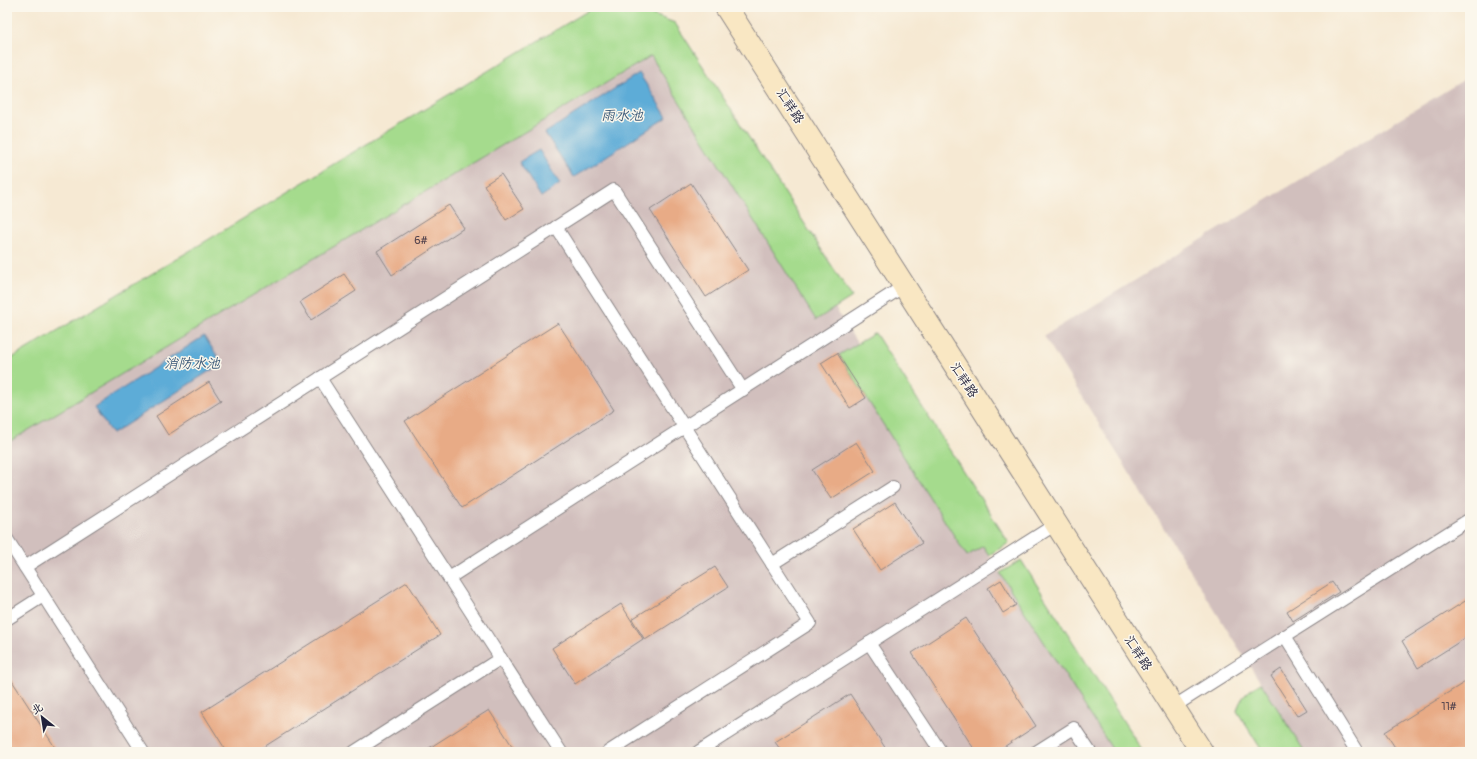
<svg xmlns="http://www.w3.org/2000/svg" width="1477" height="759" viewBox="0 0 1477 759" font-family="Pangolin,'LXGW WenKai TC',sans-serif">
<style>
.industrial{fill:#d1bfbd}
.green{fill:#a5db8d;stroke:#647e64}
.water{fill:#5dacd7;stroke:#406789}
.building{fill:#e8ab86}
.lines{fill:none;stroke-linecap:round;stroke-linejoin:round}
.lane-casing{stroke:#8c8687;stroke-width:14}
.secondary-casing{stroke:#8c8687;stroke-width:24}
.lane{stroke:#fff;stroke-width:12}
.secondary{stroke:#f9e7c3;stroke-width:22}
.labels{text-anchor:middle;dominant-baseline:central;stroke-width:3;stroke-linejoin:round;paint-order:stroke}
.number-label{font-size:11px;fill:#54444e}
.street-label{font-size:13px;fill:#22223b;stroke:#fbf7ec}
.water-label{font-size:14px;font-style:italic;fill:#3a5979;stroke:#fbf7ec}
</style>
<rect width="100%" height="100%" fill="#fbf7ec"/>
<filter id="ink" filterUnits="userSpaceOnUse"><feTurbulence type="fractalNoise" baseFrequency=".025" numOctaves="2"/><feDisplacementMap in="SourceGraphic" scale="8" xChannelSelector="R" yChannelSelector="G"/><feConvolveMatrix kernelMatrix="1 2 1 2 8 2 1 2 1" color-interpolation-filters="sRGB"/></filter>
<filter id="wash" filterUnits="userSpaceOnUse"><feTurbulence type="fractalNoise" baseFrequency=".012" numOctaves="4" result="noise"/><feDisplacementMap in="SourceGraphic" scale="16" xChannelSelector="R" yChannelSelector="G"/><feGaussianBlur stdDeviation="0.9" result="paint"/><feColorMatrix in="noise" values="0 0 0 0 0 0 0 0 0 0 0 0 0 0 0 0 0 1.4 0 .05"/><feComposite in="paint" operator="in"/></filter>
<g filter="url(#wash)">
<rect width="100%" height="100%" fill="#f6e9d3"/>
<g class="industrial">
<path d="M657 21 983 546 1114 752H7V413Z"/>
<path d="M1470 76V752H1305L1236 644 1044 336Z"/>
</g>
<g class="green">
<path d="M594 7H632L675 23 852 297 816 320 651 56 7 443V361Z"/>
<path d="M875 333 1009 543 989 555 983 546 967 556 839 355Z"/>
<path d="M1021 560 1143 752H1114L1000 573Z"/>
<path d="M1261 683 1305 752H1263L1237 711C1240 697 1249 690 1261 683Z"/>
</g>
<g class="water">
<path d="M639 73 667 117 574 177 545 133Z"/>
<path d="M539 150 560 184 541 197 519 162Z"/>
<path d="M204 336 222 363 112 434 94 407Z"/>
</g>
<g id="blocks">
<g class="building">
<path d="M501 174 524 209 506 220 484 185Z"/>
<path d="M691 183 748 270 706 297 650 210Z"/>
<path d="M449 205 464 228 392 275 377 251Z"/>
<path d="M344 274 356 291 311 320 300 302Z"/>
<path d="M558 323 614 410 462 508 405 421Z"/>
<path d="M837 353 866 398 850 408 821 363Z"/>
<path d="M209 382 221 401 168 435 156 416Z"/>
<path d="M856 442 875 471 831 499 812 470Z"/>
<path d="M895 502 922 543 880 570 853 529Z"/>
<path d="M715 567 728 587 645 640 632 619Z"/>
<path d="M1001 580 1016 605 1003 613 988 588Z"/>
<path d="M407 582 440 635 256 752H227L202 712Z"/>
<path d="M1332 582 1339 592 1293 621 1287 611Z"/>
<path d="M1470 598V635L1418 668 1402 641Z"/>
<path d="M621 604 643 639 575 684 552 648Z"/>
<path d="M966 618 1036 726 996 752H976L912 653Z"/>
<path d="M1281 669 1307 710 1297 716 1271 676Z"/>
<path d="M7 673 58 752H7Z"/>
<path d="M1470 679V752H1398L1385 732Z"/>
<path d="M850 694 888 752H782L775 742Z"/>
<path d="M489 710 516 752H423Z"/>
</g>
</g>
</g>
<g filter="url(#ink)">
<use href="#blocks" fill-opacity="0" stroke="#8c8687" stroke-width="1"/>
<g class="lines">
<defs>
<g id="lane">
<path d="M556 227 810 623 608 752"/>
<path d="M320 378 561 752"/>
<path d="M7 539 143 752"/>
<path d="M772 564 893 487"/>
<path d="M25 567 614 190 743 390"/>
<path d="M449 578 904 286"/>
<path d="M7 619 43 596"/>
<path d="M1285 636 1357 752"/>
<path d="M869 643 941 752"/>
<path d="M1173 707 1470 519"/>
<path d="M354 752 501 658"/>
<path d="M698 752 1056 524"/>
<path d="M1036 752 1074 728 1090 752"/>
</g>
<path id="secondary" d="M726 7 1202 752"/>
</defs>
<use href="#lane" class="lane-casing"/>
<use href="#secondary" class="secondary-casing"/>
<use href="#lane" class="lane"/>
<use href="#secondary" class="secondary"/>
</g>
</g>
<g class="labels">
<g class="number-label">
<text x="421" y="240">6#</text>
<text x="1449" y="706">11#</text>
</g>
<g class="street-label">
<text transform="translate(790 106) rotate(57)">汇祥路</text>
<text transform="translate(964 380) rotate(57)">汇祥路</text>
<text transform="translate(1138 653) rotate(57)">汇祥路</text>
</g>
<g class="water-label">
<text x="622" y="115">雨水池</text>
<text x="192" y="363">消防水池</text>
</g>
</g>
<rect width="1477" height="759" fill="none" stroke="#fbf7ec" stroke-width="24"/>
<g transform="translate(42 717) rotate(330)" stroke="#fbf7ec" stroke-width="3" paint-order="stroke">
<path d="M0-3L7 15L0 10L-7 15Z" fill="#22223b"/>
<text y="-6" font-size="11" font-weight="bold" text-anchor="middle" fill="#22223b">北</text>
</g>
</svg>
